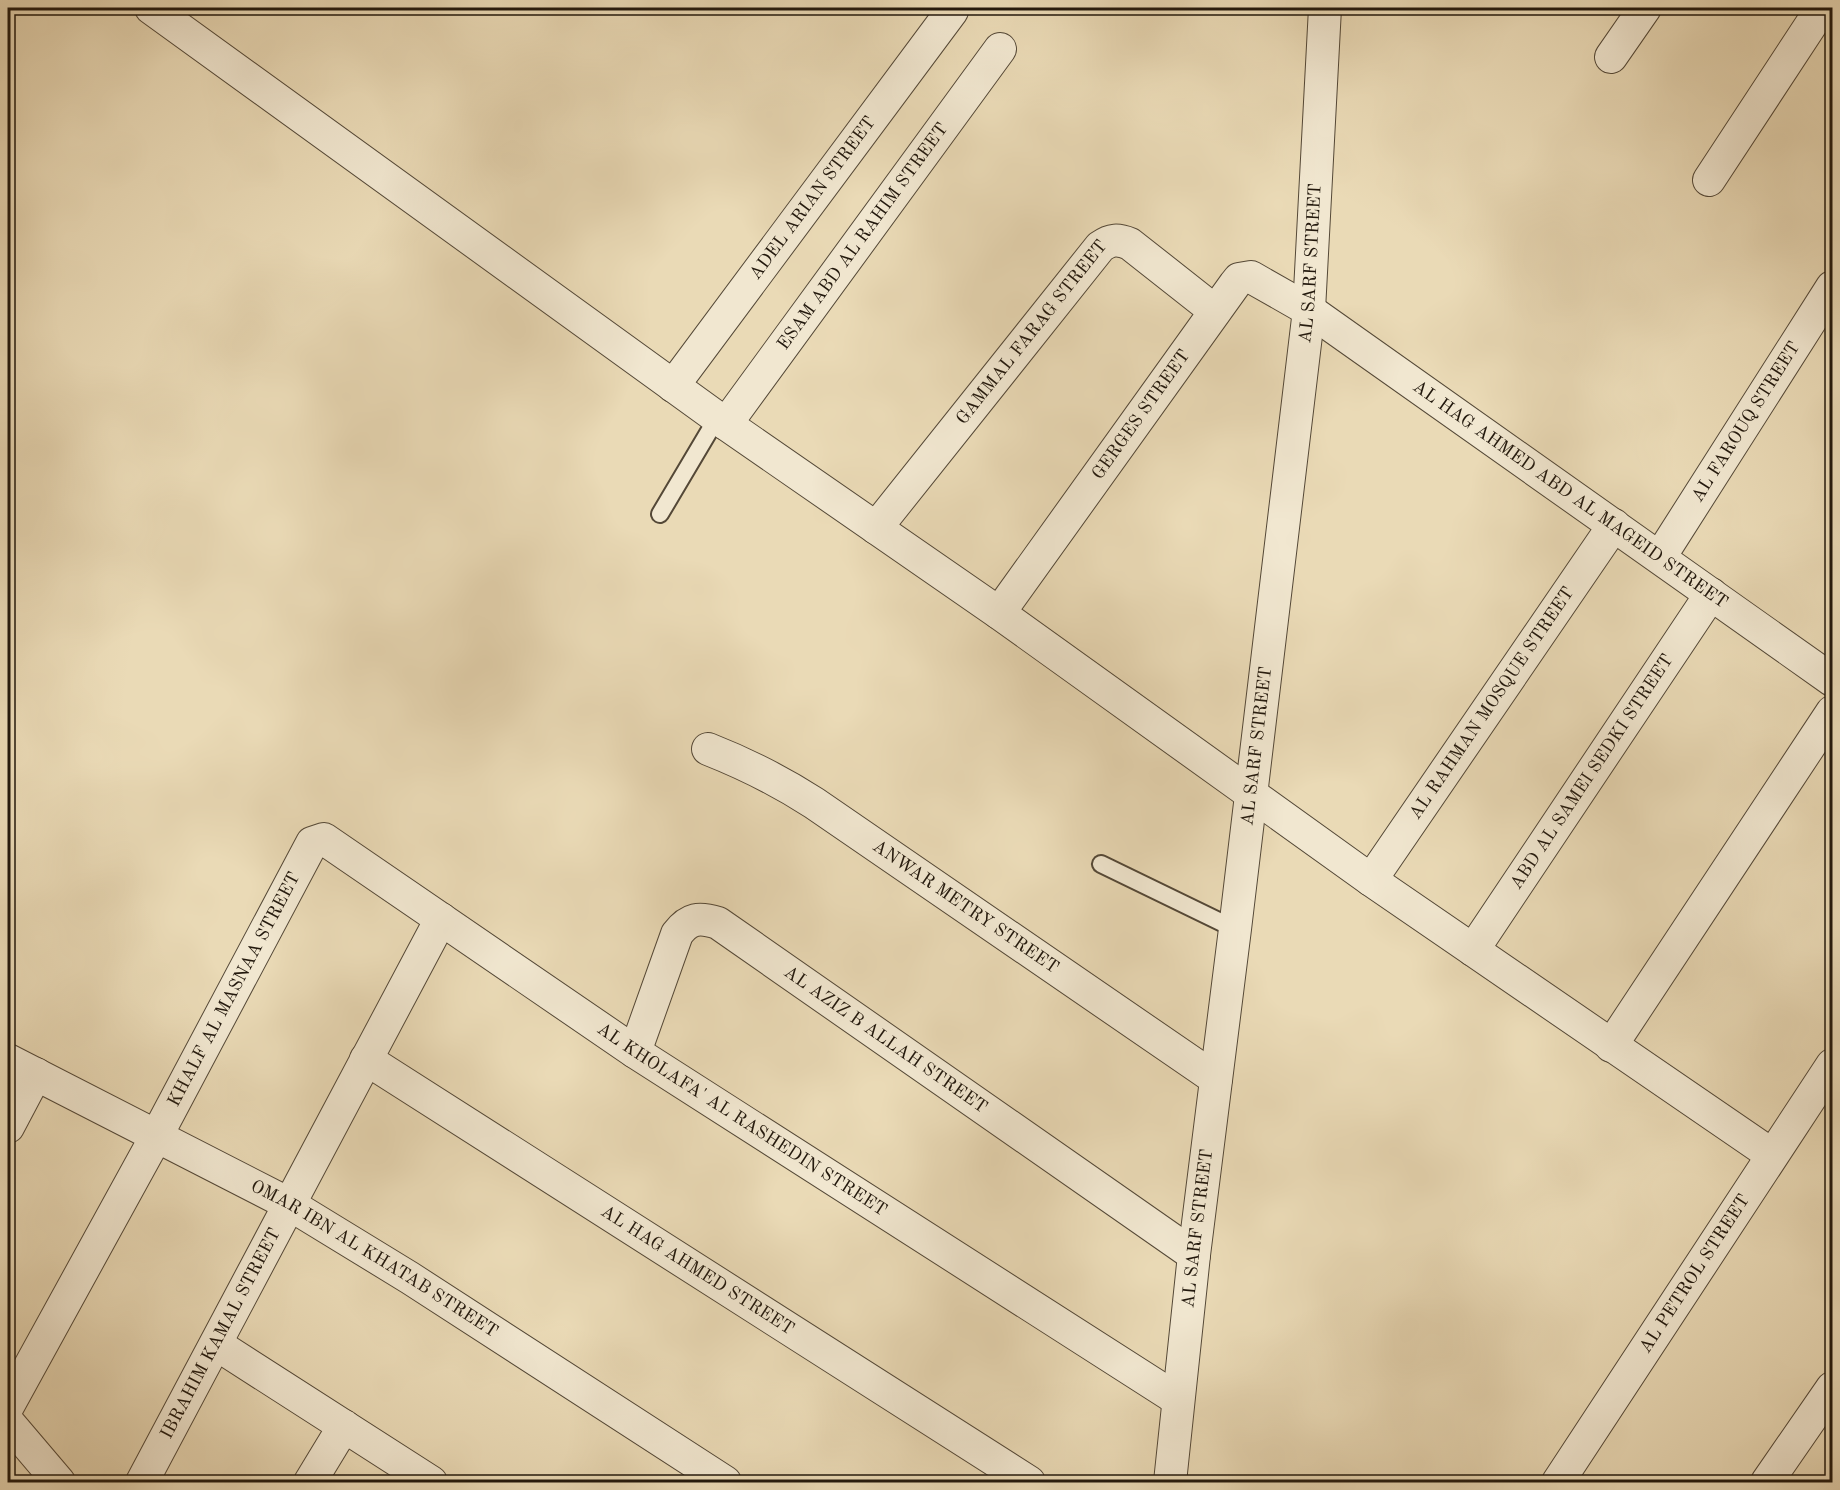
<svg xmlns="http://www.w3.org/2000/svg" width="1840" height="1490" viewBox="0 0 1840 1490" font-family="'Old Standard TT',serif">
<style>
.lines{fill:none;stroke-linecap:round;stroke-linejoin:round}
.lane-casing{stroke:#544837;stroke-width:20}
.street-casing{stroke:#544837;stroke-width:34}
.lane{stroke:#f1e7d0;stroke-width:16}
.street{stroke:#f1e7d0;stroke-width:32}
.labels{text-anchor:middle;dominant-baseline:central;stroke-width:6;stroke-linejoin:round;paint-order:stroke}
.street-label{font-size:18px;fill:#22180d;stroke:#f1e7d0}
</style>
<rect width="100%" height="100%" fill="#eadab6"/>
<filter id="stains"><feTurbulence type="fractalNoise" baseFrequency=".00333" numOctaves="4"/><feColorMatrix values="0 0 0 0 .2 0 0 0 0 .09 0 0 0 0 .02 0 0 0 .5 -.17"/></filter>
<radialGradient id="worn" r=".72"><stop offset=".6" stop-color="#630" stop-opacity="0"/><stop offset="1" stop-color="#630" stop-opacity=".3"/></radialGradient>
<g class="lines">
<defs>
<g id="lane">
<path d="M660 514 717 418"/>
<path d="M1101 864 1235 929"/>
</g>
<g id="street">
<path d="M151 8 726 424 999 613 1371 880 1772 1155"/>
<path d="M1611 57 1645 8"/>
<path d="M1709 180 1822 8"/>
<path id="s1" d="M673 386 952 11"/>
<path id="s2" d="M726 424 1000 49"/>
<path id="s3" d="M876 528 1100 247C1111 239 1118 239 1130 244L1215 311"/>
<path id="s4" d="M1660 557 1832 287"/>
<path id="s5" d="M999 613 1235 284 1239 279 1251 277 1309 310 1832 680"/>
<path id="s6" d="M708 749C746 764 780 781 814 803L1216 1079"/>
<path id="s7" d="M1371 880 1614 525"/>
<path id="s8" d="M1473 950 1711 594"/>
<path d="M1611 1046 1832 712"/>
<path id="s9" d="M635 1052 677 934C689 918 699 917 718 923L1194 1255"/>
<path id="s10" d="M366 1059 1029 1482"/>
<path id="s11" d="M8 1060 289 1204 410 1278 725 1482"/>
<path d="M8 1127 36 1074"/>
<path d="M216 1344 431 1482"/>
<path id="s12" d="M8 1406 157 1135 312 843 324 839 635 1052 1177 1399"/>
<path d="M8 1422 59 1482"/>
<path id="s13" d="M142 1482 441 919"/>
<path d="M310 1482 344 1426"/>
<path id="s14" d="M1170 1482 1194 1255 1235 929 1309 310 1325 8"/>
<path id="s15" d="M1558 1482 1832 1065"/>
<path d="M1767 1482 1832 1388"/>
</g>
</defs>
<use href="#lane" class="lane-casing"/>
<use href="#street" class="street-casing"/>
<use href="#lane" class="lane"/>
<use href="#street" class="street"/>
</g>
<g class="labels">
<g class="street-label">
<text stroke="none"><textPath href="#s1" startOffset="234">ADEL ARIAN STREET</textPath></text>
<text stroke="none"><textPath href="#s2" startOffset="232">ESAM ABD AL RAHIM STREET</textPath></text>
<text stroke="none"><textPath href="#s14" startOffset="1227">AL SARF STREET</textPath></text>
<text stroke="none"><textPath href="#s3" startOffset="250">GAMMAL FARAG STREET</textPath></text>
<text stroke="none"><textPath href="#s5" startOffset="244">GERGES STREET</textPath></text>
<text stroke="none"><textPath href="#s4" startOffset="160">AL FAROUQ STREET</textPath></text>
<text stroke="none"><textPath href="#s5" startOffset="810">AL HAG AHMED ABD AL MAGEID STREET</textPath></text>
<text stroke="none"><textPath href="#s7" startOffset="214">AL RAHMAN MOSQUE STREET</textPath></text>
<text stroke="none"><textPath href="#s14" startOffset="741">AL SARF STREET</textPath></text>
<text stroke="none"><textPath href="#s8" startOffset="214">ABD AL SAMEI SEDKI STREET</textPath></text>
<text stroke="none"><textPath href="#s6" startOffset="303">ANWAR METRY STREET</textPath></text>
<text stroke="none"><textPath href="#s12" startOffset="474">KHALF AL MASNAA STREET</textPath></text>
<text stroke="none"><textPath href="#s9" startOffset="376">AL AZIZ B ALLAH STREET</textPath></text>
<text stroke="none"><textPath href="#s12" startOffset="1156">AL KHOLAFA' AL RASHEDIN STREET</textPath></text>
<text stroke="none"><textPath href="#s14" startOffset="255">AL SARF STREET</textPath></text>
<text stroke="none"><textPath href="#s11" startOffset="417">OMAR IBN AL KHATAB STREET</textPath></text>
<text stroke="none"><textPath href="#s10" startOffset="393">AL HAG AHMED STREET</textPath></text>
<text stroke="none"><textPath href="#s15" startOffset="249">AL PETROL STREET</textPath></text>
<text stroke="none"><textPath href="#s13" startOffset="168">IBRAHIM KAMAL STREET</textPath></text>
</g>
</g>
<rect width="1840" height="1490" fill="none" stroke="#eadab6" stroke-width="30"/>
<rect x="9" y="9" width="1822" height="1472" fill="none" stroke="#22180d" stroke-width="3"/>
<rect x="15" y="15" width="1810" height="1460" fill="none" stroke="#22180d" stroke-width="1.5"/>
<rect width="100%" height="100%" filter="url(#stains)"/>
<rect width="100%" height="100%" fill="url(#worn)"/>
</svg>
